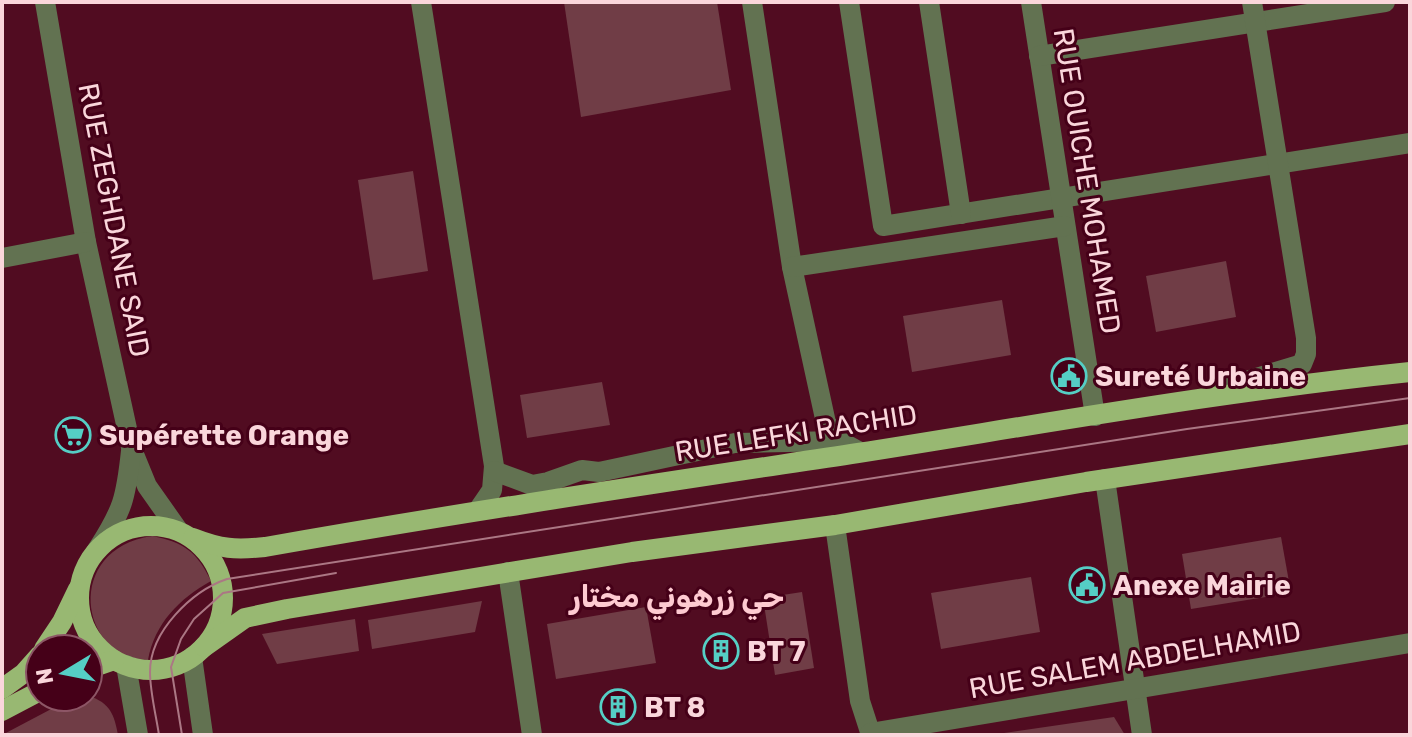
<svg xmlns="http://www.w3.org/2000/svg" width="1412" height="737" viewBox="0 0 1412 737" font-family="Rubik,Cairo,sans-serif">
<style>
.green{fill:#703d46}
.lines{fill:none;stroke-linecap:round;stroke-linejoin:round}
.minor{stroke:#627251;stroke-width:20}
.major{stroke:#98b872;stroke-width:20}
.tram{stroke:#ab7784;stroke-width:2}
.labels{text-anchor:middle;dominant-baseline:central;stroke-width:6;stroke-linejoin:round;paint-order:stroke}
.street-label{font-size:28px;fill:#fad6db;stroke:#450018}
.poi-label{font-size:28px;font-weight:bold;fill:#fad6db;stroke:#450018;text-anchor:start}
.neighbourhood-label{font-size:30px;font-weight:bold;fill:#fecad1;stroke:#450018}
</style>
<rect width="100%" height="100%" fill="#510c21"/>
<g class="green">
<path d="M564 2H717L731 90 581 117Z"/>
<path d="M413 171 428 271 373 280 358 180Z"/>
<path d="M1226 261 1236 317 1156 332 1146 276Z"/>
<path d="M1002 300 1011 355 912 372 903 316Z"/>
<path d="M602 382 610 425 527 438 520 395Z"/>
<path d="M152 536C184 542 197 552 211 581 179 599 155 623 148 660 79 659 63 549 152 536Z"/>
<path d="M1281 537 1291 593 1191 609 1182 554Z"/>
<path d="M1031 577 1040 632 941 649 931 593Z"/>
<path d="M802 592 814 668 775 675 763 598Z"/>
<path d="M482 601 475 632 372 649 368 620Z"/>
<path d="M646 607 656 663 556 679 547 624Z"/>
<path d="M355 619 359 651 277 664 262 634Z"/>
<path d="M89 696C110 703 114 714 118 735H2L74 697Z"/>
<path d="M1114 717 1125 735H990Z"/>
</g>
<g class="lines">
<g class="minor">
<path d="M45 2 86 242 131 447 147 486 178 530"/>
<path d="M421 2 494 466 492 490 479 509"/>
<path d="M752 2 792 267 826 423 840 441 860 452"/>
<path d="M849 2 883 226 1410 143"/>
<path d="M929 2 961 214"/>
<path d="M1031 2 1095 416"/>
<path d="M1039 56 1385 2"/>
<path d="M2 258 86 242"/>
<path d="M792 267 1065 226"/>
<path d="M1217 390 1302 364 1306 354V338L1252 2"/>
<path d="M494 471 532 485 548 482 582 470 599 472 735 443 840 441"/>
<path d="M1105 479 1142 735"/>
<path d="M835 525 860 701 871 735"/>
<path d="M97 550C123 510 126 498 131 451"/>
<path d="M508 572 532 735"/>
<path d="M192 657 203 735"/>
<path d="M126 665 138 735"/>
<path d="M870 733 1410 643"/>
</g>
<g class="major">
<circle cx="151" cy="598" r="72"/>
<path d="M193 538C221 549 235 550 265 547 463 512 660 483 858 453 1042 424 1225 391 1410 372"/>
<path d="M204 647 245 618 287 609 632 552 835 525 1086 482 1410 434"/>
<path d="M44 649 62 622 78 589"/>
<path d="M88 669 114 660"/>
<path d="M2 689 24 673 40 655"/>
<path d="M2 711 40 691"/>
</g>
<g class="tram">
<path d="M159 735C156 715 150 692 150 672 150 631 192 591 227 579L1187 429 1410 398"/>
<path d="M182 735 171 667 181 639 194 619 223 593 336 573"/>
</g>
</g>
<defs>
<symbol id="civic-ring" viewBox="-11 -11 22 22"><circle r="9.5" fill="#450018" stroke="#55cec5" stroke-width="1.5"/><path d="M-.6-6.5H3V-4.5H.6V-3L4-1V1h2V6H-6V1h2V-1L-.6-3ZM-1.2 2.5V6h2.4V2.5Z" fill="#55cec5"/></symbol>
<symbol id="supermarket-ring" viewBox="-11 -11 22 22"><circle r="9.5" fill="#450018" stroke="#55cec5" stroke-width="1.5"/><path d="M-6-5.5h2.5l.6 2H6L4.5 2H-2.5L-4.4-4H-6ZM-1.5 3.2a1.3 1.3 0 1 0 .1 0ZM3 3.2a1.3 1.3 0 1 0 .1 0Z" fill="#55cec5"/></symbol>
<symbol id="building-ring" viewBox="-11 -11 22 22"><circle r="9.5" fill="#450018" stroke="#55cec5" stroke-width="1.5"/><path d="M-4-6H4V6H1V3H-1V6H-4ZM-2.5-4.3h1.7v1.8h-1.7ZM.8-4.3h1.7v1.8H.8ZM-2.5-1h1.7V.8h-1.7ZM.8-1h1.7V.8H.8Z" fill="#55cec5"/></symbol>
</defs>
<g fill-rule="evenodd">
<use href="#civic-ring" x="1049" y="356" width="40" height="40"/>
<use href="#supermarket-ring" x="53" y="415" width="40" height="40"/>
<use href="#civic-ring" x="1067" y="565" width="40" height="40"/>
<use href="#building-ring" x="701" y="631" width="40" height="40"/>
<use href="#building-ring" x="598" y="687" width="40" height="40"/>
</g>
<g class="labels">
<g class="street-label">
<text transform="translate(1087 181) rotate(81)">RUE OUICHE MOHAMED</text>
<text transform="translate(114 220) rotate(79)">RUE ZEGHDANE SAID</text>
<text transform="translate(796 433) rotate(-9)">RUE LEFKI RACHID</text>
<text transform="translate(1135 660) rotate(-10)">RUE SALEM ABDELHAMID</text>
</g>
<g class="poi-label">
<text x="1095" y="376">Sureté Urbaine</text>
<text x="99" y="435">Supérette Orange</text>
<text x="1113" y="585">Anexe Mairie</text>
<text x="747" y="651">BT 7</text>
<text x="644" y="707">BT 8</text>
</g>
<g class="neighbourhood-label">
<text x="677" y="597">حي زرهوني مختار</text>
</g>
</g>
<rect width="1412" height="737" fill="none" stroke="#fad6db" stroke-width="8"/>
<g transform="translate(64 673) rotate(260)"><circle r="38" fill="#450018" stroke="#8d5666" stroke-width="2"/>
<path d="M0-6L14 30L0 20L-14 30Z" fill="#55cec5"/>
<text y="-12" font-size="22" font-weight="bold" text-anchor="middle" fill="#fad6db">N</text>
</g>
</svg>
